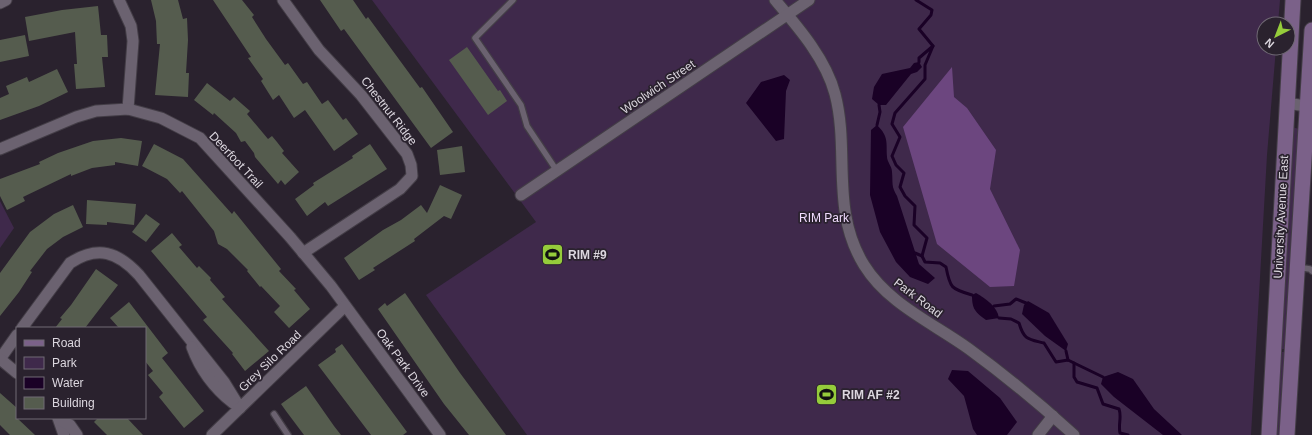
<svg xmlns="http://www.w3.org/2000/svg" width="1312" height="435" viewBox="0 0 1312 435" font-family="Arial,sans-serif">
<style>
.green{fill:#3f294b}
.forest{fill:#6c467f}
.water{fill:#1a0126}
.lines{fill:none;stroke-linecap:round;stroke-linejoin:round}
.stream{stroke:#1a0126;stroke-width:3}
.building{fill:#555c4e}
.service-casing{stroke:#433d46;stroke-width:8}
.minor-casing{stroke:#433d46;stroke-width:13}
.secondary-casing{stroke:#433d46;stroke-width:17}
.service{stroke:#6b6270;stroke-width:5.5}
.minor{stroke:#6b6270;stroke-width:11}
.secondary{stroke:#7b6189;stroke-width:15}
.labels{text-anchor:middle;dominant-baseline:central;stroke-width:3.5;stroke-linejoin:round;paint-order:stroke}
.street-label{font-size:12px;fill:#dcd7df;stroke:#2a222e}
.park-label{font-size:12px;fill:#f1dbfe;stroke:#2a222e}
.poi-label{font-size:12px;font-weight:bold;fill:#dcd7df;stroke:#2a222e;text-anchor:start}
</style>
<rect width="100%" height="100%" fill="#2a222e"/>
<g class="green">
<path d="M372 0H1280L1278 24H1264V48H1276L1267 155 1251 435H527L426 295 536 222Z"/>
<path d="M1292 127 1299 129 1288 349H1281Z"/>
<path d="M0 201 14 228 0 248Z"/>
<path d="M1281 352H1287L1282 435H1276Z"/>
</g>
<path class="forest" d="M952 67 954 97 967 108 996 150 990 189 1020 250 1014 286 990 287 937 244 903 127Z"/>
<g class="water">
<path d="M919 62 922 67 917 72 911 74 886 105H879L872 99 874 87 882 74 910 68 914 63Z"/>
<path d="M784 75 790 80 786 91 784 139 776 141 746 103 761 82Z"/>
<path d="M877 125C889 137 886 142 887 157 887 162 892 166 892 172 893 183 891 186 897 196L919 264 935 278 928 284 910 277 896 262 880 232 870 195 871 130Z"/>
<path d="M976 293C986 299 997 306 999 318L986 320C975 312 972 309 972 295Z"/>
<path d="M1028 301 1049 313 1068 344 1066 351 1045 336 1022 314 1024 305Z"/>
<path d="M952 370 968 371 1000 398 1017 422 1007 435H977L973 429 964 396 948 379Z"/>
<path d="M1118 372 1133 379 1154 409 1182 435H1163L1114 397 1101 384 1103 377Z"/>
</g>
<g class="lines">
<g class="stream">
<path d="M916 0 932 10 931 15 919 29 933 46 925 65V79L895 113 892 124 900 137 892 156 896 165 904 173 900 187 905 196 915 206 914 225 927 238 922 256 925 262 940 263 946 267C950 288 951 289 972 295"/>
<path d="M919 62V58L933 46"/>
<path d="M877 125 880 112 879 105"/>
<path d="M915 253 922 256"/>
<path d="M994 306 1010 304 1016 299 1026 303"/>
<path d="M999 318 1011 319 1019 323C1024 340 1028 339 1044 343L1056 362 1068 360 1074 363V377L1077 382 1097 388 1103 404 1119 409C1122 417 1118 424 1120 433L1128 435"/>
<path d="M1066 351 1068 360"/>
<path d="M1074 363 1103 377"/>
</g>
</g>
<g class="building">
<path d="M151 0H178L183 19 187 18 188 40 186 73H189L188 97 155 95 160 44H157L156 21Z"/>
<path d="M213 0H242L254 15 252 17 266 39 285 65 288 63 303 84 307 82 322 104 328 100 343 120 346 118 358 134 334 151 305 110 294 118 279 95 273 100 261 81 263 79 248 58 251 57Z"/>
<path d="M320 0H353L366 19 368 17 420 88 422 87 453 132 431 148 344 29 341 31Z"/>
<path d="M98 6 101 35H107L108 57H102L105 87 76 89 74 64H77L75 32 29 41 25 17 62 10Z"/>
<path d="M25 35 29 56 0 62V40Z"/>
<path d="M467 47 498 91 500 90 507 101 488 115 449 60Z"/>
<path d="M57 69 68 92 39 106 0 120V98L9 94 6 86 27 77 29 82Z"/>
<path d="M207 83 230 101 234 97 250 111 247 114 268 139 272 136 277 142 284 151 282 153 299 172 285 185 281 180 278 184 255 157 254 153 245 141 241 142 236 133 214 113 213 115 194 100Z"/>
<path d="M121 138 142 141 138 166 115 162V165L92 168 71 176V174L23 197 25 201 7 210 0 196V179L40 164 39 162 58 153 93 141Z"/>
<path d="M154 144 183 159 232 214 234 211 281 269 279 271 296 289 294 290 310 309 289 328 274 312 280 306 261 286 260 287 247 271 248 270 227 249 218 244 214 231 182 191 180 193 167 179 142 166Z"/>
<path d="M370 144 387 169 328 206 325 202 307 216 295 199 314 185 313 183 353 158 352 156Z"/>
<path d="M462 146 465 172 440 175 437 150Z"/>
<path d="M440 185 462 195 451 219 444 216 414 239 415 241 373 268 375 270 359 280 344 258 383 230 401 220 421 205 427 213Z"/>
<path d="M87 200 136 204 134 225 107 222V225L86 224Z"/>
<path d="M73 205 83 227 63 237 47 249 30 271 32 272 19 292 0 316V273L30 232 54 214Z"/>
<path d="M146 214 160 224 146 242 132 232Z"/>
<path d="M172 233 182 245 179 247 197 268 199 266 211 278 210 280 225 297 222 299 269 351 245 371 232 354 233 353 203 320 207 317 151 251Z"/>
<path d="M96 269 118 285 85 328H55L62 319 60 318 71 305Z"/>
<path d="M405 293 460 373 506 435H469L444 404 378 309 385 303 387 306Z"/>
<path d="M129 302 168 353 162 358 204 411 184 428 159 397 163 393 148 375 153 371 145 361V328H119L110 318Z"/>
<path d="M342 344 407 432 403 435H371L318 365 336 352 335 349Z"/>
<path d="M306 386 334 426 341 435H304L286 411 281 404Z"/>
<path d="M0 393 17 408V418L35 435H10L0 425Z"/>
<path d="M98 418H127L143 435H107L94 422Z"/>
</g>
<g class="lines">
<defs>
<g id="service">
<path d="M513 0 475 38 521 105 527 126 557 171"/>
<path d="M1297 267 1310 269 1312 271"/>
<path d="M274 414 288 435"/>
</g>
<g id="minor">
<path d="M119 0 131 26 133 41 128 109"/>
<path d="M283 0 319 50 361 95 407 154 411 165 412 176 400 189 303 253"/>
<path d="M775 0C798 27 826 59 835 94 850 151 830 210 864 265 888 304 933 323 969 349 1006 376 1041 405 1074 435"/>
<path d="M0 3 6 0"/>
<path d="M1287 103 1312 107"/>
<path d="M0 149 76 117 96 111 128 109 161 118 200 138 290 237 331 286 440 435"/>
<path d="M521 195 809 0"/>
<path d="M22 328 70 263C98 245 118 252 139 275L224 382 240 408"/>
<path d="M192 347C200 369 214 388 233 403"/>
<path d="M0 359 17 335"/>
<path d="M0 359 17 373"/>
<path d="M58 418 64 435"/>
<path d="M60 420 70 425 77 435"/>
<path d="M212 435 345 306"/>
<path d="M1038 435 1053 416"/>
</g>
<g id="secondary">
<path d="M1269 435 1293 0"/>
<path d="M1287 435 1312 30"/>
</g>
</defs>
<use href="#service" class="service-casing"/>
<use href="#minor" class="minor-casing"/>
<use href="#secondary" class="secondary-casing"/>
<use href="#service" class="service"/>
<use href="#minor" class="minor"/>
<use href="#secondary" class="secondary"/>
</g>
<defs>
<symbol id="stadium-square" viewBox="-11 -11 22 22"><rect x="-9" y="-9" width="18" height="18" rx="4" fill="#95cc3b" stroke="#2a222e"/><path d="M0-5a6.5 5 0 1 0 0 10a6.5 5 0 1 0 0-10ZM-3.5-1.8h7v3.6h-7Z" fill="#111"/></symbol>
</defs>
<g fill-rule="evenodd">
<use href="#stadium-square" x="540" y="242" width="25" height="25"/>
<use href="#stadium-square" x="814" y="382" width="25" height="25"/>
</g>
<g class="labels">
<g class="street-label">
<text transform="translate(658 87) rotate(-34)">Woolwich Street</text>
<text transform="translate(389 111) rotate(52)">Chestnut Ridge</text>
<text transform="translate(236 160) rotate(47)">Deerfoot Trail</text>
<text transform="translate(1281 217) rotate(-87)">University Avenue East</text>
<text transform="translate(918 298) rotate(37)">Park Road</text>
<text transform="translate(270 361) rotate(-44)">Grey Silo Road</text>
<text transform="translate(403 363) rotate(54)">Oak Park Drive</text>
</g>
<g class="park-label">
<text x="824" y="218">RIM Park</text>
</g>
<g class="poi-label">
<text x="568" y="255">RIM #9</text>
<text x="842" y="395">RIM AF #2</text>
</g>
</g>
<rect x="16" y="327" width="130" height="92" fill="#2a222e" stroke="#716a75"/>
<rect x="24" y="340" width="20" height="6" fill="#7b6189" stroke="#716a75"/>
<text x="52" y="347" font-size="12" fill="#dcd7df">Road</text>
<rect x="24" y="357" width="20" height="12" fill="#3f294b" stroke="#716a75"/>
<text x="52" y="367" font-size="12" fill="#dcd7df">Park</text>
<rect x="24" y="377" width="20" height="12" fill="#1a0126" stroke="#716a75"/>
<text x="52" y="387" font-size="12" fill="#dcd7df">Water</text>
<rect x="24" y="397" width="20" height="12" fill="#555c4e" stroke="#716a75"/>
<text x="52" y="407" font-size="12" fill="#dcd7df">Building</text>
<g transform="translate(1276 36) rotate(222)"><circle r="19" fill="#2a222e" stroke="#716a75"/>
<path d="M0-3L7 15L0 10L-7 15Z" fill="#95cc3b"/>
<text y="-6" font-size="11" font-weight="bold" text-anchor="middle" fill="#dcd7df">N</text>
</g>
</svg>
